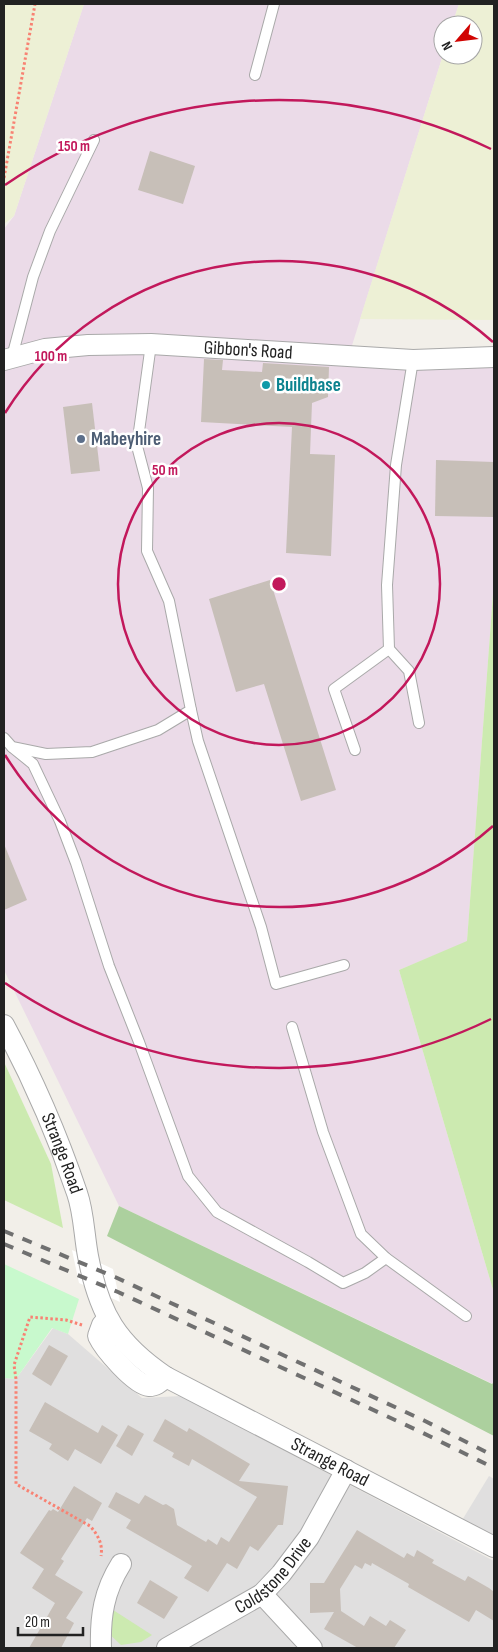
<svg xmlns="http://www.w3.org/2000/svg" width="498" height="1652" viewBox="0 0 498 1652" font-family="'Sofia Sans Condensed',sans-serif">
<style>
.residential{fill:#e0dfdf}
.industrial{fill:#ebdbe8}
.farmland{fill:#edf0d5}
.grass{fill:#cceab0}
.forest{fill:#acd09e}
.park{fill:#c8f9cd}
.pier{fill:#fff}
.building{fill:#c7bfb8}
.lines{fill:none;stroke-linecap:round;stroke-linejoin:round}
.lane-casing{stroke:#a9a9a9;stroke-width:12}
.street-casing{stroke:#a9a9a9;stroke-width:22}
.path{stroke:#f88273;stroke-width:3;stroke-dasharray:2.5 2.5;stroke-linecap:butt}
.lane{stroke:#fff;stroke-width:10}
.street{stroke:#fff;stroke-width:20}
.rail{stroke:#707070;stroke-width:4;stroke-dasharray:10 10;stroke-linecap:butt}
.ring{fill:none;stroke:#c2185b;stroke-width:2.5}
.culture-dot{fill:#0f9aa8;stroke:#fff;stroke-width:2}
.service-dot{fill:#5c6f8a;stroke:#fff;stroke-width:2}
.labels{text-anchor:middle;dominant-baseline:central;stroke-width:5;stroke-linejoin:round;paint-order:stroke}
.street-label{font-size:19px;fill:#222;stroke:#fff}
.culture-label{font-size:19px;font-weight:bold;fill:#0d838f;stroke:#fff;text-anchor:start}
.service-label{font-size:19px;font-weight:bold;fill:#4e5e75;stroke:#fff;text-anchor:start}
.centre{fill:#c2185b;stroke:#fff;stroke-width:2.5}
.ring-label{font-size:15px;text-anchor:middle;font-weight:bold;fill:#c2185b;stroke:#fff;stroke-width:5;stroke-linejoin:round;paint-order:stroke}
</style>
<rect width="100%" height="100%" fill="#f2efe9"/>
<g class="residential">
<path d="M53 1328 68 1334 142 1398 181 1396 494 1561V1648H4V1378L16 1379Z"/>
<path d="M489 1476 494 1479V1538L461 1522Z"/>
</g>
<path class="industrial" d="M84 4H459L452 25H443V55L349 355 494 356V581L467 942 399 970 494 1293V1382L493 1384 119 1206 4 970V229L14 216Z"/>
<g class="farmland">
<path d="M4 4H84L14 216 4 224Z"/>
<path d="M459 4H494V320L360 319 443 55H473V25H452Z"/>
</g>
<g class="grass">
<path d="M494 581V1293L399 970 467 941Z"/>
<path d="M4 1062 51 1164 63 1228 4 1200Z"/>
<path d="M110 1608 152 1635 141 1642 121 1645 105 1630Z"/>
</g>
<path class="forest" d="M119 1206 492 1384 494 1382V1436L107 1236Z"/>
<path class="park" d="M4 1264 79 1299 68 1334 52 1328 16 1379 4 1378Z"/>
<path class="pier" d="M72 1250 113 1269 120 1302 79 1283Z"/>
<g class="building">
<path d="M150 151 195 166 183 204 138 190Z"/>
<path d="M204 359 223 360 222 370 262 372 263 363 329 367 328 397 312 403 310 454 335 455 331 556 286 553 292 427 201 422Z"/>
<path d="M92 403 100 471 71 474 63 407Z"/>
<path d="M436 460 494 462V517L435 516Z"/>
<path d="M270 580 336 790 301 801 264 684 236 692 209 599Z"/>
<path d="M4 844 27 900 4 910Z"/>
<path d="M49 1345 68 1356 51 1386 32 1374Z"/>
<path d="M45 1402 98 1433 102 1425 118 1435 101 1464 75 1449 68 1461 49 1449 52 1444 29 1431Z"/>
<path d="M165 1419 187 1432 189 1428 250 1464 239 1481 288 1486 283 1525H278L258 1551 250 1546 237 1569 227 1563 208 1592 184 1578 192 1566 126 1528 131 1520 108 1507 116 1492 139 1504 145 1495 163 1505 166 1504 174 1509 177 1525 206 1542 208 1539 217 1545 221 1537 229 1542 257 1497 192 1459 189 1466 172 1457 174 1453 153 1441Z"/>
<path d="M128 1425 144 1434 132 1456 116 1446Z"/>
<path d="M74 1486 102 1503 92 1521 87 1518 61 1559 64 1561 55 1575 83 1592 66 1618 74 1623 61 1648H29L55 1603 32 1588 44 1569 20 1553 49 1510 51 1511 53 1509 58 1512Z"/>
<path d="M357 1530 404 1558 407 1553 414 1557 417 1550 434 1560 432 1563 465 1581 468 1576 489 1588 494 1592V1621L476 1610 469 1622 408 1587 409 1584 372 1563 371 1566 365 1563 362 1569 355 1565 340 1589 341 1611 364 1626 370 1616 386 1626 390 1620 406 1630 394 1648H358L324 1629 334 1612 310 1613V1583H324Z"/>
<path d="M150 1580 178 1597 164 1619 137 1603Z"/>
</g>
<g class="lines">
<defs>
<g id="lane">
<path d="M255 75 274 4"/>
<path d="M12 357 33 277 50 231 94 140"/>
<path d="M413 360 396 465 387 585 389 649 409 671 419 723"/>
<path d="M191 710 198 741 261 927 276 984 344 965"/>
<path d="M4 738 12 747 46 754 92 752 158 730 191 710 169 601 147 551 148 488 137 446 151 344"/>
<path d="M12 747 33 764 60 821 76 863 109 966 139 1042 188 1176 217 1212 308 1262 343 1283 365 1273 386 1258 466 1316"/>
<path d="M355 750 334 689 389 649"/>
<path d="M292 1027 323 1132 361 1234 386 1258"/>
</g>
<g id="street">
<path id="s1" d="M4 360 45 349 88 345 151 344 413 360 494 357"/>
<path id="s2" d="M4 1025C33 1079 57 1134 77 1193 84 1213 84 1235 88 1256 99 1314 117 1344 166 1377L494 1547"/>
<path d="M107 1319 102 1325 98 1336C104 1349 135 1385 149 1386 157 1386 161 1381 166 1377"/>
<path d="M262 1594 312 1648"/>
<path d="M101 1648C100 1616 104 1591 121 1564"/>
<path id="s3" d="M167 1648 262 1594 281 1574 309 1537 346 1470"/>
</g>
</defs>
<use href="#lane" class="lane-casing"/>
<use href="#street" class="street-casing"/>
<g class="path">
<path d="M4 178 35 4"/>
<path d="M82 1325 66 1320 30 1317 14 1365 16 1379V1484L90 1526C98 1535 103 1544 101 1556"/>
</g>
<use href="#lane" class="lane"/>
<use href="#street" class="street"/>
<g class="rail">
<path d="M4 1231 115 1277 425 1421 494 1456"/>
<path d="M4 1244 118 1292 421 1432 494 1468"/>
</g>
</g>
<g class="ring">
<circle cx="279" cy="584" r="161"/>
<path d="M493 826A323 323 0 0 1 5 755M5 413A323 323 0 0 1 493 342"/>
<path d="M491 1019A484 484 0 0 1 5 983M5 185A484 484 0 0 1 491 149"/>
</g>
<circle class="culture-dot" cx="266" cy="385" r="5"/>
<circle class="service-dot" cx="81" cy="439" r="5"/>
<g class="labels">
<g class="street-label">
<text stroke="none"><textPath href="#s1" startOffset="246">Gibbon's Road</textPath></text>
<text stroke="none"><textPath href="#s2" startOffset="141">Strange Road</textPath></text>
<text stroke="none"><textPath href="#s2" startOffset="581">Strange Road</textPath></text>
<text stroke="none"><textPath href="#s3" startOffset="130">Coldstone Drive</textPath></text>
</g>
<g class="culture-label">
<text x="276" y="385">Buildbase</text>
</g>
<g class="service-label">
<text x="91" y="439">Mabeyhire</text>
</g>
</g>
<circle cx="279" cy="584" r="8" class="centre"/>
<g class="ring-label">
<text x="74" y="151">150 m</text>
<text x="51" y="361">100 m</text>
<text x="165" y="475">50 m</text>
</g>
<rect width="498" height="1652" fill="none" stroke="#222222" stroke-width="10"/>
<g transform="translate(458 40) rotate(242)"><circle r="24" fill="#ffffff" stroke="#a7a7a7"/>
<path d="M0-4L9 19L0 12L-9 19Z" fill="#d10402"/>
<text y="-8" font-size="14" font-weight="bold" text-anchor="middle" fill="#222222">N</text>
</g>
<path d="M18 1627v8h65v-8" fill="none" stroke="#222222" stroke-width="2.5"/>
<text x="25" y="1627" font-size="15" fill="#222222" stroke="#ffffff" stroke-width="4" paint-order="stroke">20 m</text>
</svg>
